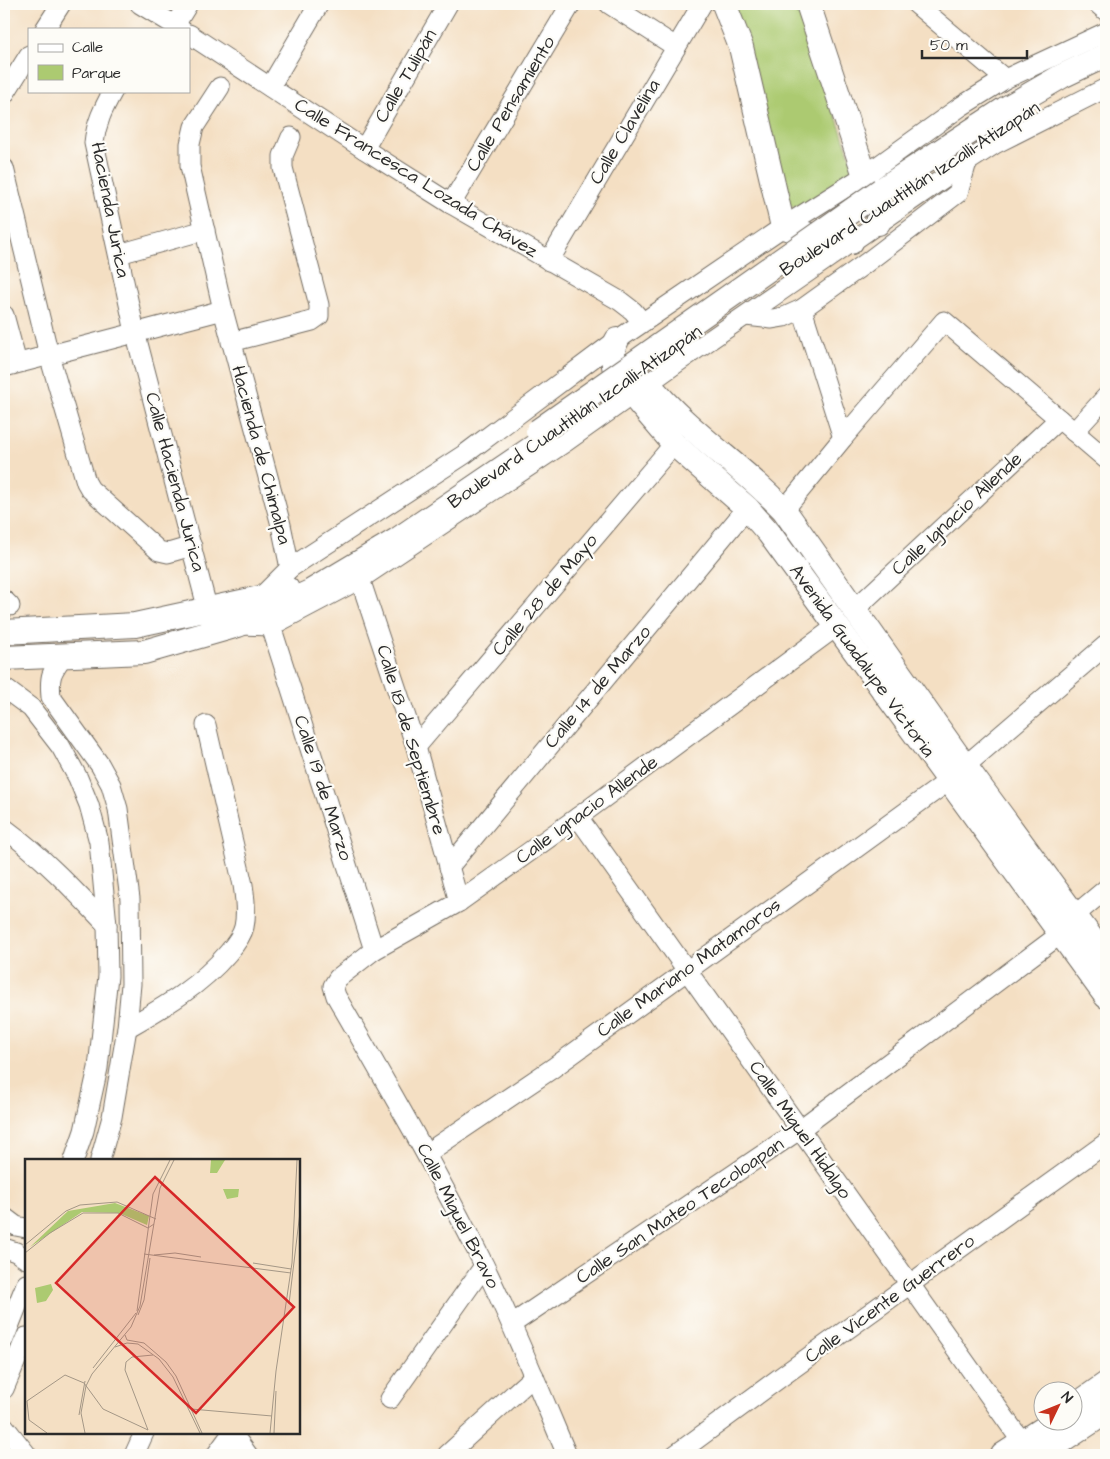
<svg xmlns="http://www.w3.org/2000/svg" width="1110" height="1459" viewBox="0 0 1110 1459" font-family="'Architects Daughter',sans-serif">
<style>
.green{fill:#acca71;stroke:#6c7a4e}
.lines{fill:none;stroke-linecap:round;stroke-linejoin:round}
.minor-casing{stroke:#716a60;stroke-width:21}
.major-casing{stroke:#716a60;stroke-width:26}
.minor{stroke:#fff;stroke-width:19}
.major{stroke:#fff;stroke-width:24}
.major-bridge-casing{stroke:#716a60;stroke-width:26;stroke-linecap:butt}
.major-bridge{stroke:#fff;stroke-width:24}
.labels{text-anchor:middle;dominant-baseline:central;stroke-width:4.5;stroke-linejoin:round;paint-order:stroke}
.street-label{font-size:19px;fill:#2b2b2b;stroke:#fdfcf7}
.inset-road{fill:none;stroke:#a49786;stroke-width:1}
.view{fill:#d62828;fill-opacity:0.15;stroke:#d62828;stroke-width:2.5}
.inset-edge{fill:none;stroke:#2b2b2b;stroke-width:2.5}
</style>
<rect width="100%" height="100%" fill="#fdfcf7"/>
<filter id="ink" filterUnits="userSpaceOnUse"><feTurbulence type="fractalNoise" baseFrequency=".02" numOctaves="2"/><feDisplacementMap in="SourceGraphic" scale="10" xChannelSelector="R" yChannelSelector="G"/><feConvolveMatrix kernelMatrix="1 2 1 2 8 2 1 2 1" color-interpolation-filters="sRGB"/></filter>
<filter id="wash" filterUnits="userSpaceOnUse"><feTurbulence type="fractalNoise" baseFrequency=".0096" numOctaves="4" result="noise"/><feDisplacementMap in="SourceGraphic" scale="20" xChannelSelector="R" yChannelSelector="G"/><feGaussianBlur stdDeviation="1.12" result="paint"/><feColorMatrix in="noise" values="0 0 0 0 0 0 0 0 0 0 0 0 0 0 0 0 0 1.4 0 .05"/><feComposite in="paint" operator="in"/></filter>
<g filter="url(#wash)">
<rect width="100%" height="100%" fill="#f4dfc3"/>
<path class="green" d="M726 4H797L855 171 801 207H793L786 202Z"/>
</g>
<g filter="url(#ink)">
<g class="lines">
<defs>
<g id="minor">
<path d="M140 4 181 29"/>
<path d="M609 4 676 47"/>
<path d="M916 4 1005 79"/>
<path d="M1098 4 1106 11"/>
<path d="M175 25 188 4"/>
<path d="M45 29 61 4"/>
<path d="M189 34 364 149 451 204 620 301 633 311 642 322"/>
<path d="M220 87 194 127 190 144V166L223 310 281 525 290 568"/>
<path d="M270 87 319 4"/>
<path d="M113 91C103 109 96 123 94 143L135 332 211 622"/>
<path d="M4 95 29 55"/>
<path d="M364 149 448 4"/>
<path d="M4 168 49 355 86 482 90 489 159 551 168 553 192 546"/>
<path d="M451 204 571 4"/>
<path d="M119 254 205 230"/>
<path d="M549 261 702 4"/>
<path d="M802 309 843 438"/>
<path d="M4 315 17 363"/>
<path d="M746 316 772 319 784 317 802 309 866 263 958 193 967 162"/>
<path d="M231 342 312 321 319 316V305L283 168V156L291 137"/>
<path d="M4 367 223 310"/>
<path d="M1074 432 1106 397"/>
<path d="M784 510 843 438 944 321 1106 459"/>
<path d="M360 579 416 747 459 902"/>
<path d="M261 597 290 568 465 454 617 340 783 227 864 176 960 107 1005 79 1106 32"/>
<path d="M4 600 10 606"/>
<path d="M855 609 1059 419"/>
<path d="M240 625 271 626 360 579 567 441 681 360 967 162 995 144 1106 88"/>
<path d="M271 626 374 950"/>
<path d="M63 656C51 673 49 676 51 697L100 765 111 785 118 809 130 899 131 984 127 1028 112 1117 100 1160"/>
<path d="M4 688 31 708 61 747 78 778 89 805 99 842 107 925 108 976 98 1068 84 1131 74 1160"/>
<path d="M416 747 674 444"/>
<path d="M965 766 1106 645"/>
<path d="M578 817 1022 1442"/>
<path d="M4 828C42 856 74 890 107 925"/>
<path d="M449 867 747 508"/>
<path d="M1075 915 1106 889"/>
<path d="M127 1028C164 1007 200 986 228 953 234 946 242 936 244 927 247 914 245 898 243 885L206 725"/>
<path d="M427 1153 553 1068 950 780"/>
<path d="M4 1217 16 1226 26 1228"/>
<path d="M4 1248 16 1252 26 1259"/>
<path d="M512 1324 799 1130 1062 933"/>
<path d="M4 1339 26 1284"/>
<path d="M4 1389 26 1337"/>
<path d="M390 1399 484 1266"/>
<path d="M4 1426 27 1455"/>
<path d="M134 1455 144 1433"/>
<path d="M216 1455 232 1433 248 1455"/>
<path d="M447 1455 534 1376"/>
<path d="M567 1455C540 1391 514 1327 484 1265 438 1173 387 1084 336 996L333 986 338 978 374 950 459 902 578 817 837 626"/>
<path d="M675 1455 781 1377 1106 1143"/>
</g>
<g id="major">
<path d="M724 4 741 47 783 227 831 241 851 242"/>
<path d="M808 4 878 215V223"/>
<path d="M881 190 1005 109 1062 76 1106 55"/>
<path d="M617 340 613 348 614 366 639 403 674 444 747 508 769 533 1106 996"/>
<path d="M648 383C687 431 741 465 784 510L965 766 1106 958"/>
<path d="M4 632 135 625 260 598 287 589"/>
<path d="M4 658 144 652 238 625 310 592 397 540 544 440"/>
<path d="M1072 1408 1106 1384"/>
<path d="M1003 1455 1054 1422"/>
<path d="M1041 1455 1106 1412"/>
</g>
</defs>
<use href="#minor" class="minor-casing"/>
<use href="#major" class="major-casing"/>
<use href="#minor" class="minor"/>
<use href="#major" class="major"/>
<defs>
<path id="major-bridge" d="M538 431 881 190"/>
</defs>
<use href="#major-bridge" class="major-bridge-casing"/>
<use href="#major-bridge" class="major-bridge"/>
</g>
</g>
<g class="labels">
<g class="street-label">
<text transform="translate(406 76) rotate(-60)">Calle Tulipán</text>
<text transform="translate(511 104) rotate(-59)">Calle Pensamiento</text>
<text transform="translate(625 132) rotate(-59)">Calle Clavelina</text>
<text transform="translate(416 178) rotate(32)">Calle Francesca Lozada Chávez</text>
<text transform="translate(910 189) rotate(-33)">Boulevard Cuautitlán Izcalli-Atizapán</text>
<text transform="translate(110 210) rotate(79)">Hacienda Jurica</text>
<text transform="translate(575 417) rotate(-35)">Boulevard Cuautitlán Izcalli-Atizapán</text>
<text transform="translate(261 455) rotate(75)">Hacienda de Chimalpa</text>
<text transform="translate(175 482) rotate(75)">Calle Hacienda Jurica</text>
<text transform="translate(957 514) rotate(-43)">Calle Ignacio Allende</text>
<text transform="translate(545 595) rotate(-50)">Calle 28 de Mayo</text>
<text transform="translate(862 661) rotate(54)">Avenida Guadalupe Victoria</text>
<text transform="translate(598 687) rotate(-50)">Calle 14 de Marzo</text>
<text transform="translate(411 740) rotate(73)">Calle 18 de Septiembre</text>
<text transform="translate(323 788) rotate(72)">Calle 19 de Marzo</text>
<text transform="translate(587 810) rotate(-36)">Calle Ignacio Allende</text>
<text transform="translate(689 968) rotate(-36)">Calle Mariano Matamoros</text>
<text transform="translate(800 1130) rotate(55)">Calle Miguel Hidalgo</text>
<text transform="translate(680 1211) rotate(-34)">Calle San Mateo Tecoloapan</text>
<text transform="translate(458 1216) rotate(63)">Calle Miguel Bravo</text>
<text transform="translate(890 1299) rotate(-36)">Calle Vicente Guerrero</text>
</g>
</g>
<g transform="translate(25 1159)">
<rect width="275" height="275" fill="#f4dfc3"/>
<path d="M186 1H200L192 14H185ZM198 30H214L213 38 202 40ZM90 44 124 57 122 66 94 54 57 53 5 88 43 52ZM26 125 28 131 21 142 12 144 10 129Z" fill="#acca71"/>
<path class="inset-road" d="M0 86 41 52 55 46 92 43 131 60M0 94 25 74 58 54H93L123 69 129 65M119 95 266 114M129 96 150 94 176 98M228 104 266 110M264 145 275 53M112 152 128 35 145 1M113 156 119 141 125 99M100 176 102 181 119 184 141 203 151 217 177 274M90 188 102 184 113 185 134 200 148 218 175 274M68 209 111 154M166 250 247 257M54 256 60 222M123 271 100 211 101 203 107 198 128 196M22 274 4 261 2 242 40 216 59 224 78 250 123 271M60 274 56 254 61 227 67 215 106 168 115 147 135 29 149 1M245 274 251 212 267 104 272 1M249 274 251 232"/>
<path class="view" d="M130 18 269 148 171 254 31 124Z"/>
<rect width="275" height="275" class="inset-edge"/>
</g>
<rect width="1110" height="1459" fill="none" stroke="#fdfcf7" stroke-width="20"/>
<rect x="28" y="28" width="162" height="65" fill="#fdfcf7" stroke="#a9a8a5"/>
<rect x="38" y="44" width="25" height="8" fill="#ffffff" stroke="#a9a8a5"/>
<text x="72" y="52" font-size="15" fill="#2b2b2b">Calle</text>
<rect x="38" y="65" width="25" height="15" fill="#acca71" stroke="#a9a8a5"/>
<text x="72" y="78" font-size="15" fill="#2b2b2b">Parque</text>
<g transform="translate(1058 1406) rotate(47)"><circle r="24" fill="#fdfcf7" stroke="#a9a8a5"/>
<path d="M0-4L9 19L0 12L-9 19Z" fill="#c8321e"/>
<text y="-8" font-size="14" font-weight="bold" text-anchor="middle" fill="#2b2b2b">N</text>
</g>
<path d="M922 50v8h105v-8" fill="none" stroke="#2b2b2b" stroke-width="2.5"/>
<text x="930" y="50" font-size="15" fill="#2b2b2b" stroke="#fdfcf7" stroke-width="4" paint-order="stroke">50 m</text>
</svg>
